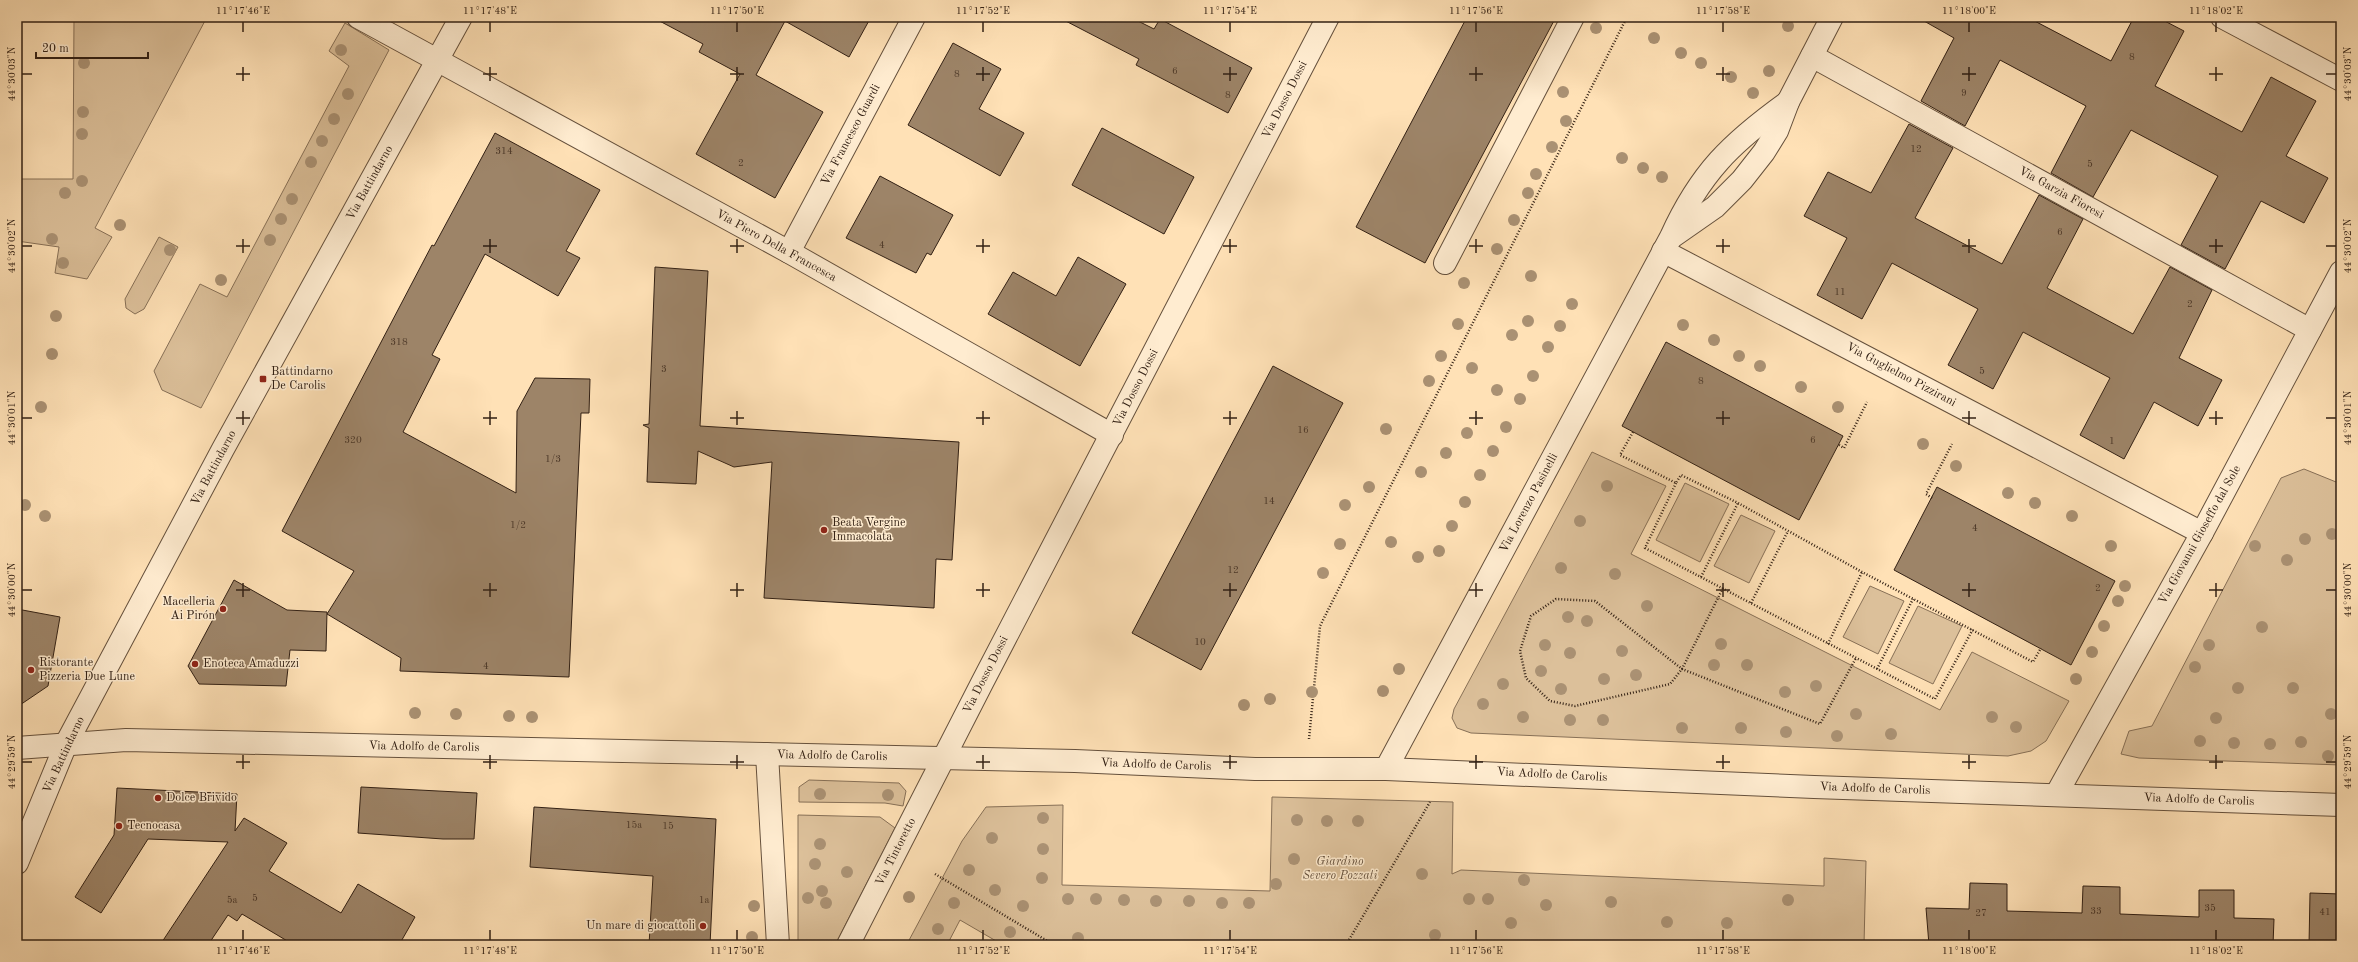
<svg xmlns="http://www.w3.org/2000/svg" width="2358" height="962" viewBox="0 0 2358 962" font-family="'Old Standard TT',serif">
<style>
.green{fill:#dcc09a;stroke:#877057}
.building{fill:#9d8468;stroke:#322014}
.lines{fill:none;stroke-linecap:round;stroke-linejoin:round}
.minor-casing{stroke:#65503c;stroke-width:24}
.path{stroke:#322014;stroke-width:2.5;stroke-dasharray:1 2;stroke-linecap:butt}
.minor{stroke:#ffecd0;stroke-width:22}
.tree{fill:#aa9173}
.ticks{fill:none;stroke:#322014;stroke-width:1.5}
.poi-dot{fill:#8f2418;stroke:#ffecd0;stroke-width:1.5}
.labels{text-anchor:middle;dominant-baseline:central;stroke-width:3;stroke-linejoin:round;paint-order:stroke}
.number-label{font-size:10px;fill:#4d3929}
.street-label{font-size:12px;fill:#322014;stroke:#ffecd0}
.poi-label{font-size:12px;fill:#322014;stroke:#ffecd0;text-anchor:start}
.park-label{font-size:12px;font-style:italic;fill:#65503c;stroke:#ffecd0}
.neatline{fill:none;stroke:#322014;stroke-width:1.5}
.ticks-label{font-size:10px;text-anchor:middle;fill:#322014}
</style>
<rect width="100%" height="100%" fill="#ffe1b6"/>
<filter id="stains"><feTurbulence type="fractalNoise" baseFrequency=".005" numOctaves="4"/><feColorMatrix values="0 0 0 0 .2 0 0 0 0 .09 0 0 0 0 .02 0 0 0 .5 -.17"/></filter>
<radialGradient id="worn" r=".72"><stop offset=".6" stop-color="#630" stop-opacity="0"/><stop offset="1" stop-color="#630" stop-opacity=".3"/></radialGradient>
<g class="green">
<path d="M74 17H207L95 228 112 237 87 279 55 273 59 247 17 241V179H73Z"/>
<path d="M345 23 389 50 201 408 162 390 154 371 200 284 227 297 349 66 329 51Z"/>
<path d="M159 237 178 247 144 309 135 314 126 308 125 299Z"/>
<path d="M1592 452 1666 486 1631 554 1940 710 1972 652 2069 701 2046 741 2031 751 2008 756 1471 733 1457 728 1452 718 1454 709Z"/>
<path d="M2304 469 2341 484V765L2139 758 2121 754 2129 731 2152 726 2281 478Z"/>
<path d="M1685 483 1729 504 1700 562 1656 540Z"/>
<path d="M1741 515 1775 531 1749 583 1714 566Z"/>
<path d="M1870 586 1904 601 1878 654 1843 637Z"/>
<path d="M1918 606 1962 626 1933 684 1889 663Z"/>
<path d="M809 780 899 783 906 791 903 806 885 803 799 802V787Z"/>
<path d="M1272 797 1453 802 1452 874 1461 870 1824 886V858L1866 861 1864 945H1003L960 920 947 945 907 944 962 841 986 807 1063 805 1062 885 1270 891Z"/>
<path d="M798 815 880 817 895 828 835 945H798Z"/>
</g>
<g class="building">
<path d="M652 17H871L849 57 785 21 756 75 823 112 775 198 696 154 740 74 699 52 703 44Z"/>
<path d="M1058 17H1130L1154 29 1160 19 1252 68 1228 113 1136 65 1139 59Z"/>
<path d="M1467 17H1556L1425 263 1356 227Z"/>
<path d="M1917 17H2027L2111 61 2134 17H2157L2184 31 2155 86 2242 132 2271 77 2316 101 2286 156 2328 178 2304 223 2261 201 2225 269 2181 245 2218 176 2131 130 2093 197 2051 173 2086 106 2000 60 1965 126 1921 101 1954 38Z"/>
<path d="M953 43 1001 69 979 109 1024 133 1000 176 908 125Z"/>
<path d="M1909 124 1953 148 1915 218 2002 264 2039 195 2083 219 2047 288 2133 334 2170 267 2212 290 2179 358 2222 380 2198 426 2154 402 2124 459 2080 435 2110 378 2023 332 1993 389 1948 365 1978 309 1892 263 1862 319 1817 295 1847 238 1804 216 1828 172 1871 193Z"/>
<path d="M1102 128 1194 177 1164 234 1072 185Z"/>
<path d="M495 133 600 190 566 251 580 258 558 296 485 254 432 355 440 359 403 432 516 493 517 411 535 378 590 379 589 413H581L569 677 400 671 401 658 327 614 354 571 282 531 432 245 434 246Z"/>
<path d="M880 176 953 215 931 255 927 253 916 273 846 238Z"/>
<path d="M1078 257 1126 284 1080 366 988 314 1013 272 1056 296Z"/>
<path d="M655 267 708 271 700 426 959 442 952 560 936 559 934 608 764 598 772 462 734 467 698 451 696 484 647 482 649 428 643 425 649 424Z"/>
<path d="M1666 342 1843 436 1799 520 1622 426Z"/>
<path d="M1273 366 1343 403 1201 670 1132 633Z"/>
<path d="M1937 487 2115 581 2071 665 1894 570Z"/>
<path d="M234 580 287 610 327 612 326 651 290 650 286 686 199 684 188 666Z"/>
<path d="M17 609 60 617 48 686 17 707Z"/>
<path d="M361 787 477 793 474 839H443L358 833Z"/>
<path d="M117 788 237 794 235 831 244 818 287 843 269 871 341 913 358 884 415 917 399 945H294L242 914 237 921 228 915 208 945H160L228 842 148 839 101 913 75 897 114 835Z"/>
<path d="M534 807 716 819 710 945H649L653 876 530 867Z"/>
<path d="M1970 883 2007 884V911L2082 913 2083 886 2120 887V914L2199 917V890H2234V918L2274 919 2273 945H1929L1926 908 1969 909Z"/>
<path d="M2310 893 2341 894V945H2309Z"/>
</g>
<g class="lines">
<defs>
<g id="minor">
<path d="M358 17 789 252 1112 435"/>
<path d="M2222 17 2341 80"/>
<path d="M1812 56 2310 330"/>
<path d="M1672 237 1715 207 1742 180 1764 152 1777 131 1788 102 1832 17"/>
<path d="M1663 251 2202 533"/>
<path d="M789 252 914 17"/>
<path d="M1445 263 1573 17"/>
<path d="M17 748 126 740 1075 761 1255 769H1386L1814 787 2341 805"/>
<path d="M767 754 778 945"/>
<path d="M1386 769 1671 237C1700 173 1731 143 1788 102"/>
<path d="M2056 795 2202 533 2341 272"/>
<path d="M17 863 66 744 223 449 461 17"/>
<path d="M848 945 982 683 1328 17"/>
</g>
</defs>
<use href="#minor" class="minor-casing"/>
<g class="path">
<path d="M1633 432 1620 455 1676 483 1681 475 1738 503 1862 572 2033 662 2041 648"/>
<path d="M1839 445 1844 448 1867 402"/>
<path d="M1676 483 1645 548 1935 699 1973 629"/>
<path d="M1932 498 1926 494 1952 444"/>
<path d="M1701 577 1738 503"/>
<path d="M1723 588 1682 669 1595 601 1556 599 1531 616 1520 651 1526 678 1550 701 1575 706 1670 684 1682 669 1820 724 1856 658"/>
<path d="M1751 603 1788 531"/>
<path d="M1828 644 1862 572"/>
<path d="M1877 669 1913 599"/>
<path d="M1309 739 1320 626 1627 17"/>
<path d="M935 874 1054 945"/>
<path d="M1346 945 1430 802"/>
</g>
<use href="#minor" class="minor"/>
</g>
<g class="tree">
<circle cx="1788" cy="26" r="6"/>
<circle cx="1596" cy="28" r="6"/>
<circle cx="1654" cy="38" r="6"/>
<circle cx="341" cy="50" r="6"/>
<circle cx="1681" cy="53" r="6"/>
<circle cx="84" cy="63" r="6"/>
<circle cx="1701" cy="63" r="6"/>
<circle cx="1769" cy="71" r="6"/>
<circle cx="1731" cy="77" r="6"/>
<circle cx="1563" cy="92" r="6"/>
<circle cx="1753" cy="93" r="6"/>
<circle cx="348" cy="94" r="6"/>
<circle cx="83" cy="112" r="6"/>
<circle cx="334" cy="119" r="6"/>
<circle cx="1566" cy="121" r="6"/>
<circle cx="82" cy="134" r="6"/>
<circle cx="322" cy="141" r="6"/>
<circle cx="1552" cy="147" r="6"/>
<circle cx="1622" cy="158" r="6"/>
<circle cx="311" cy="162" r="6"/>
<circle cx="1643" cy="168" r="6"/>
<circle cx="1536" cy="174" r="6"/>
<circle cx="1662" cy="177" r="6"/>
<circle cx="82" cy="181" r="6"/>
<circle cx="65" cy="193" r="6"/>
<circle cx="1528" cy="193" r="6"/>
<circle cx="292" cy="199" r="6"/>
<circle cx="281" cy="219" r="6"/>
<circle cx="1514" cy="220" r="6"/>
<circle cx="120" cy="225" r="6"/>
<circle cx="52" cy="239" r="6"/>
<circle cx="270" cy="240" r="6"/>
<circle cx="1497" cy="249" r="6"/>
<circle cx="170" cy="250" r="6"/>
<circle cx="63" cy="263" r="6"/>
<circle cx="1531" cy="276" r="6"/>
<circle cx="221" cy="280" r="6"/>
<circle cx="1464" cy="283" r="6"/>
<circle cx="1572" cy="304" r="6"/>
<circle cx="56" cy="316" r="6"/>
<circle cx="1528" cy="321" r="6"/>
<circle cx="1458" cy="324" r="6"/>
<circle cx="1683" cy="325" r="6"/>
<circle cx="1560" cy="326" r="6"/>
<circle cx="1512" cy="335" r="6"/>
<circle cx="1714" cy="340" r="6"/>
<circle cx="1548" cy="347" r="6"/>
<circle cx="52" cy="354" r="6"/>
<circle cx="1441" cy="356" r="6"/>
<circle cx="1739" cy="356" r="6"/>
<circle cx="1760" cy="366" r="6"/>
<circle cx="1472" cy="368" r="6"/>
<circle cx="1533" cy="376" r="6"/>
<circle cx="1429" cy="381" r="6"/>
<circle cx="1801" cy="387" r="6"/>
<circle cx="1497" cy="390" r="6"/>
<circle cx="1520" cy="399" r="6"/>
<circle cx="41" cy="407" r="6"/>
<circle cx="1838" cy="407" r="6"/>
<circle cx="1506" cy="427" r="6"/>
<circle cx="1386" cy="429" r="6"/>
<circle cx="1467" cy="433" r="6"/>
<circle cx="1923" cy="444" r="6"/>
<circle cx="1493" cy="451" r="6"/>
<circle cx="1446" cy="453" r="6"/>
<circle cx="1956" cy="466" r="6"/>
<circle cx="1421" cy="472" r="6"/>
<circle cx="1480" cy="475" r="6"/>
<circle cx="1607" cy="486" r="6"/>
<circle cx="1369" cy="487" r="6"/>
<circle cx="2008" cy="493" r="6"/>
<circle cx="1465" cy="502" r="6"/>
<circle cx="2035" cy="503" r="6"/>
<circle cx="25" cy="505" r="6"/>
<circle cx="1345" cy="505" r="6"/>
<circle cx="45" cy="516" r="6"/>
<circle cx="2072" cy="516" r="6"/>
<circle cx="1580" cy="521" r="6"/>
<circle cx="1452" cy="526" r="6"/>
<circle cx="2332" cy="534" r="6"/>
<circle cx="2305" cy="539" r="6"/>
<circle cx="1391" cy="542" r="6"/>
<circle cx="1340" cy="544" r="6"/>
<circle cx="2111" cy="546" r="6"/>
<circle cx="2255" cy="546" r="6"/>
<circle cx="1439" cy="551" r="6"/>
<circle cx="1418" cy="557" r="6"/>
<circle cx="2287" cy="560" r="6"/>
<circle cx="1561" cy="568" r="6"/>
<circle cx="1323" cy="573" r="6"/>
<circle cx="1615" cy="574" r="6"/>
<circle cx="2125" cy="586" r="6"/>
<circle cx="2118" cy="601" r="6"/>
<circle cx="1647" cy="606" r="6"/>
<circle cx="1568" cy="617" r="6"/>
<circle cx="1587" cy="621" r="6"/>
<circle cx="2104" cy="626" r="6"/>
<circle cx="2262" cy="627" r="6"/>
<circle cx="1721" cy="644" r="6"/>
<circle cx="1545" cy="645" r="6"/>
<circle cx="2209" cy="645" r="6"/>
<circle cx="1622" cy="651" r="6"/>
<circle cx="2092" cy="652" r="6"/>
<circle cx="1570" cy="653" r="6"/>
<circle cx="1714" cy="665" r="6"/>
<circle cx="1747" cy="665" r="6"/>
<circle cx="2195" cy="667" r="6"/>
<circle cx="1399" cy="669" r="6"/>
<circle cx="1541" cy="671" r="6"/>
<circle cx="1636" cy="675" r="6"/>
<circle cx="1604" cy="679" r="6"/>
<circle cx="2076" cy="679" r="6"/>
<circle cx="1503" cy="684" r="6"/>
<circle cx="1816" cy="686" r="6"/>
<circle cx="2238" cy="688" r="6"/>
<circle cx="2293" cy="688" r="6"/>
<circle cx="1561" cy="689" r="6"/>
<circle cx="1383" cy="691" r="6"/>
<circle cx="1312" cy="692" r="6"/>
<circle cx="1785" cy="692" r="6"/>
<circle cx="1270" cy="699" r="6"/>
<circle cx="1483" cy="704" r="6"/>
<circle cx="1244" cy="705" r="6"/>
<circle cx="415" cy="713" r="6"/>
<circle cx="456" cy="714" r="6"/>
<circle cx="1856" cy="714" r="6"/>
<circle cx="2331" cy="714" r="6"/>
<circle cx="509" cy="716" r="6"/>
<circle cx="532" cy="717" r="6"/>
<circle cx="1523" cy="717" r="6"/>
<circle cx="1992" cy="717" r="6"/>
<circle cx="2216" cy="718" r="6"/>
<circle cx="1570" cy="720" r="6"/>
<circle cx="1603" cy="720" r="6"/>
<circle cx="2016" cy="727" r="6"/>
<circle cx="1682" cy="728" r="6"/>
<circle cx="1741" cy="728" r="6"/>
<circle cx="1786" cy="732" r="6"/>
<circle cx="1891" cy="734" r="6"/>
<circle cx="1837" cy="736" r="6"/>
<circle cx="2200" cy="741" r="6"/>
<circle cx="2301" cy="742" r="6"/>
<circle cx="2234" cy="743" r="6"/>
<circle cx="2270" cy="744" r="6"/>
<circle cx="2328" cy="756" r="6"/>
<circle cx="820" cy="794" r="6"/>
<circle cx="888" cy="795" r="6"/>
<circle cx="1043" cy="818" r="6"/>
<circle cx="1297" cy="820" r="6"/>
<circle cx="1327" cy="821" r="6"/>
<circle cx="1358" cy="821" r="6"/>
<circle cx="992" cy="838" r="6"/>
<circle cx="820" cy="844" r="6"/>
<circle cx="1043" cy="849" r="6"/>
<circle cx="1294" cy="859" r="6"/>
<circle cx="815" cy="864" r="6"/>
<circle cx="969" cy="870" r="6"/>
<circle cx="847" cy="872" r="6"/>
<circle cx="1422" cy="874" r="6"/>
<circle cx="1042" cy="878" r="6"/>
<circle cx="1524" cy="880" r="6"/>
<circle cx="1276" cy="884" r="6"/>
<circle cx="995" cy="890" r="6"/>
<circle cx="822" cy="891" r="6"/>
<circle cx="909" cy="897" r="6"/>
<circle cx="808" cy="898" r="6"/>
<circle cx="1068" cy="899" r="6"/>
<circle cx="1096" cy="899" r="6"/>
<circle cx="1469" cy="899" r="6"/>
<circle cx="1488" cy="899" r="6"/>
<circle cx="1124" cy="900" r="6"/>
<circle cx="1788" cy="900" r="6"/>
<circle cx="1156" cy="901" r="6"/>
<circle cx="1189" cy="901" r="6"/>
<circle cx="1611" cy="902" r="6"/>
<circle cx="826" cy="903" r="6"/>
<circle cx="954" cy="903" r="6"/>
<circle cx="1222" cy="903" r="6"/>
<circle cx="1249" cy="903" r="6"/>
<circle cx="1546" cy="905" r="6"/>
<circle cx="754" cy="906" r="6"/>
<circle cx="1023" cy="906" r="6"/>
<circle cx="1667" cy="922" r="6"/>
<circle cx="1511" cy="923" r="6"/>
<circle cx="1727" cy="923" r="6"/>
<circle cx="938" cy="929" r="6"/>
<circle cx="1010" cy="932" r="6"/>
<circle cx="1435" cy="935" r="6"/>
<circle cx="752" cy="937" r="6"/>
<circle cx="1078" cy="938" r="6"/>
</g>
<path class="ticks" d="M243 22V32M490 22V32M737 22V32M983 22V32M1230 22V32M1476 22V32M1723 22V32M1969 22V32M2216 22V32M243 67V81M490 67V81M737 67V81M983 67V81M1230 67V81M1476 67V81M1723 67V81M1969 67V81M2216 67V81M22 74H32M236 74H250M483 74H497M730 74H744M976 74H990M1223 74H1237M1469 74H1483M1716 74H1730M1962 74H1976M2209 74H2223M2326 74H2336M243 239V253M490 239V253M737 239V253M983 239V253M1230 239V253M1476 239V253M1723 239V253M1969 239V253M2216 239V253M22 246H32M236 246H250M483 246H497M730 246H744M976 246H990M1223 246H1237M1469 246H1483M1716 246H1730M1962 246H1976M2209 246H2223M2326 246H2336M243 411V425M490 411V425M737 411V425M983 411V425M1230 411V425M1476 411V425M1723 411V425M1969 411V425M2216 411V425M22 418H32M236 418H250M483 418H497M730 418H744M976 418H990M1223 418H1237M1469 418H1483M1716 418H1730M1962 418H1976M2209 418H2223M2326 418H2336M243 583V597M490 583V597M737 583V597M983 583V597M1230 583V597M1476 583V597M1723 583V597M1969 583V597M2216 583V597M22 590H32M236 590H250M483 590H497M730 590H744M976 590H990M1223 590H1237M1469 590H1483M1716 590H1730M1962 590H1976M2209 590H2223M2326 590H2336M243 755V769M490 755V769M737 755V769M983 755V769M1230 755V769M1476 755V769M1723 755V769M1969 755V769M2216 755V769M22 762H32M236 762H250M483 762H497M730 762H744M976 762H990M1223 762H1237M1469 762H1483M1716 762H1730M1962 762H1976M2209 762H2223M2326 762H2336M243 930V940M490 930V940M737 930V940M983 930V940M1230 930V940M1476 930V940M1723 930V940M1969 930V940M2216 930V940"/>
<g class="poi-dot">
<rect x="259" y="375" width="8" height="8" rx="2"/>
<circle cx="824" cy="530" r="4"/>
<circle cx="223" cy="609" r="4"/>
<circle cx="195" cy="664" r="4"/>
<circle cx="31" cy="670" r="4"/>
<circle cx="158" cy="798" r="4"/>
<circle cx="119" cy="826" r="4"/>
<circle cx="703" cy="926" r="4"/>
</g>
<g class="labels">
<g class="number-label">
<text x="2132" y="57">8</text>
<text x="1175" y="71">6</text>
<text x="957" y="74">8</text>
<text x="1964" y="93">9</text>
<text x="1228" y="95">8</text>
<text x="1916" y="149">12</text>
<text x="504" y="151">314</text>
<text x="741" y="163">2</text>
<text x="2090" y="164">5</text>
<text x="2060" y="232">6</text>
<text x="882" y="245">4</text>
<text x="1840" y="292">11</text>
<text x="2190" y="304">2</text>
<text x="399" y="342">318</text>
<text x="664" y="369">3</text>
<text x="1982" y="371">5</text>
<text x="1701" y="381">8</text>
<text x="1303" y="430">16</text>
<text x="353" y="440">320</text>
<text x="1813" y="440">6</text>
<text x="2112" y="441">1</text>
<text x="553" y="459">1/3</text>
<text x="1269" y="501">14</text>
<text x="518" y="525">1/2</text>
<text x="1975" y="528">4</text>
<text x="1233" y="570">12</text>
<text x="2098" y="588">2</text>
<text x="1200" y="642">10</text>
<text x="486" y="666">4</text>
<text x="634" y="825">15a</text>
<text x="668" y="826">15</text>
<text x="255" y="898">5</text>
<text x="232" y="900">5a</text>
<text x="704" y="900">1a</text>
<text x="2210" y="908">35</text>
<text x="2096" y="911">33</text>
<text x="2325" y="912">41</text>
<text x="1981" y="913">27</text>
</g>
<g class="street-label">
<text transform="translate(1285 100) rotate(-63)">Via Dosso Dossi</text>
<text transform="translate(851 135) rotate(-62)">Via Francesco Guardi</text>
<text transform="translate(370 183) rotate(-61)">Via Battindarno</text>
<text transform="translate(2061 193) rotate(29)">Via Garzia Fioresi</text>
<text transform="translate(776 246) rotate(29)">Via Piero Della Francesca</text>
<text transform="translate(1901 375) rotate(28)">Via Guglielmo Pizzirani</text>
<text transform="translate(1136 388) rotate(-63)">Via Dosso Dossi</text>
<text transform="translate(214 468) rotate(-62)">Via Battindarno</text>
<text transform="translate(1529 503) rotate(-62)">Via Lorenzo Pasinelli</text>
<text transform="translate(2200 535) rotate(-61)">Via Giovanni Gioseffo dal Sole</text>
<text transform="translate(986 675) rotate(-63)">Via Dosso Dossi</text>
<text transform="translate(424 747) rotate(1)">Via Adolfo de Carolis</text>
<text transform="translate(64 755) rotate(-65)">Via Battindarno</text>
<text transform="translate(832 756) rotate(1)">Via Adolfo de Carolis</text>
<text transform="translate(1156 765) rotate(2)">Via Adolfo de Carolis</text>
<text transform="translate(1552 775) rotate(3)">Via Adolfo de Carolis</text>
<text transform="translate(1875 789) rotate(2)">Via Adolfo de Carolis</text>
<text transform="translate(2199 800) rotate(2)">Via Adolfo de Carolis</text>
<text transform="translate(896 852) rotate(-63)">Via Tintoretto</text>
</g>
<g class="poi-label">
<text x="271" y="372">Battindarno<tspan x="271" dy="14">De Carolis</tspan></text>
<text x="832" y="523">Beata Vergine<tspan x="832" dy="14">Immacolata</tspan></text>
<text x="215" y="602" text-anchor="end">Macelleria<tspan x="215" dy="14">Ai Pirón</tspan></text>
<text x="39" y="663">Ristorante<tspan x="39" dy="14">Pizzeria Due Lune</tspan></text>
<text x="203" y="664">Enoteca Amaduzzi</text>
<text x="166" y="798">Dolce Brivido</text>
<text x="127" y="826">Tecnocasa</text>
<text x="695" y="926" text-anchor="end">Un mare di giocattoli</text>
</g>
<g class="park-label">
<text x="1340" y="862">Giardino<tspan x="1340" dy="14">Severo Pozzati</tspan></text>
</g>
</g>
<rect width="2358" height="962" fill="none" stroke="#ffe1b6" stroke-width="44"/>
<path d="M36 52v6h112v-6" fill="none" stroke="#322014" stroke-width="2"/>
<text x="42" y="52" font-size="12" fill="#322014" stroke="#ffecd0" stroke-width="3" paint-order="stroke">20 m</text>
<rect x="22" y="22" width="2314" height="918" class="neatline"/>
<g class="ticks-label">
<text x="243" y="14">11°17'46"E</text>
<text x="490" y="14">11°17'48"E</text>
<text x="737" y="14">11°17'50"E</text>
<text x="983" y="14">11°17'52"E</text>
<text x="1230" y="14">11°17'54"E</text>
<text x="1476" y="14">11°17'56"E</text>
<text x="1723" y="14">11°17'58"E</text>
<text x="1969" y="14">11°18'00"E</text>
<text x="2216" y="14">11°18'02"E</text>
<text transform="translate(11 74) rotate(-90)" y="4">44°30'03"N</text>
<text transform="translate(2347 74) rotate(-90)" y="4">44°30'03"N</text>
<text transform="translate(11 246) rotate(-90)" y="4">44°30'02"N</text>
<text transform="translate(2347 246) rotate(-90)" y="4">44°30'02"N</text>
<text transform="translate(11 418) rotate(-90)" y="4">44°30'01"N</text>
<text transform="translate(2347 418) rotate(-90)" y="4">44°30'01"N</text>
<text transform="translate(11 590) rotate(-90)" y="4">44°30'00"N</text>
<text transform="translate(2347 590) rotate(-90)" y="4">44°30'00"N</text>
<text transform="translate(11 762) rotate(-90)" y="4">44°29'59"N</text>
<text transform="translate(2347 762) rotate(-90)" y="4">44°29'59"N</text>
<text x="243" y="954">11°17'46"E</text>
<text x="490" y="954">11°17'48"E</text>
<text x="737" y="954">11°17'50"E</text>
<text x="983" y="954">11°17'52"E</text>
<text x="1230" y="954">11°17'54"E</text>
<text x="1476" y="954">11°17'56"E</text>
<text x="1723" y="954">11°17'58"E</text>
<text x="1969" y="954">11°18'00"E</text>
<text x="2216" y="954">11°18'02"E</text>
</g>
<rect width="100%" height="100%" filter="url(#stains)"/>
<rect width="100%" height="100%" fill="url(#worn)"/>
</svg>
